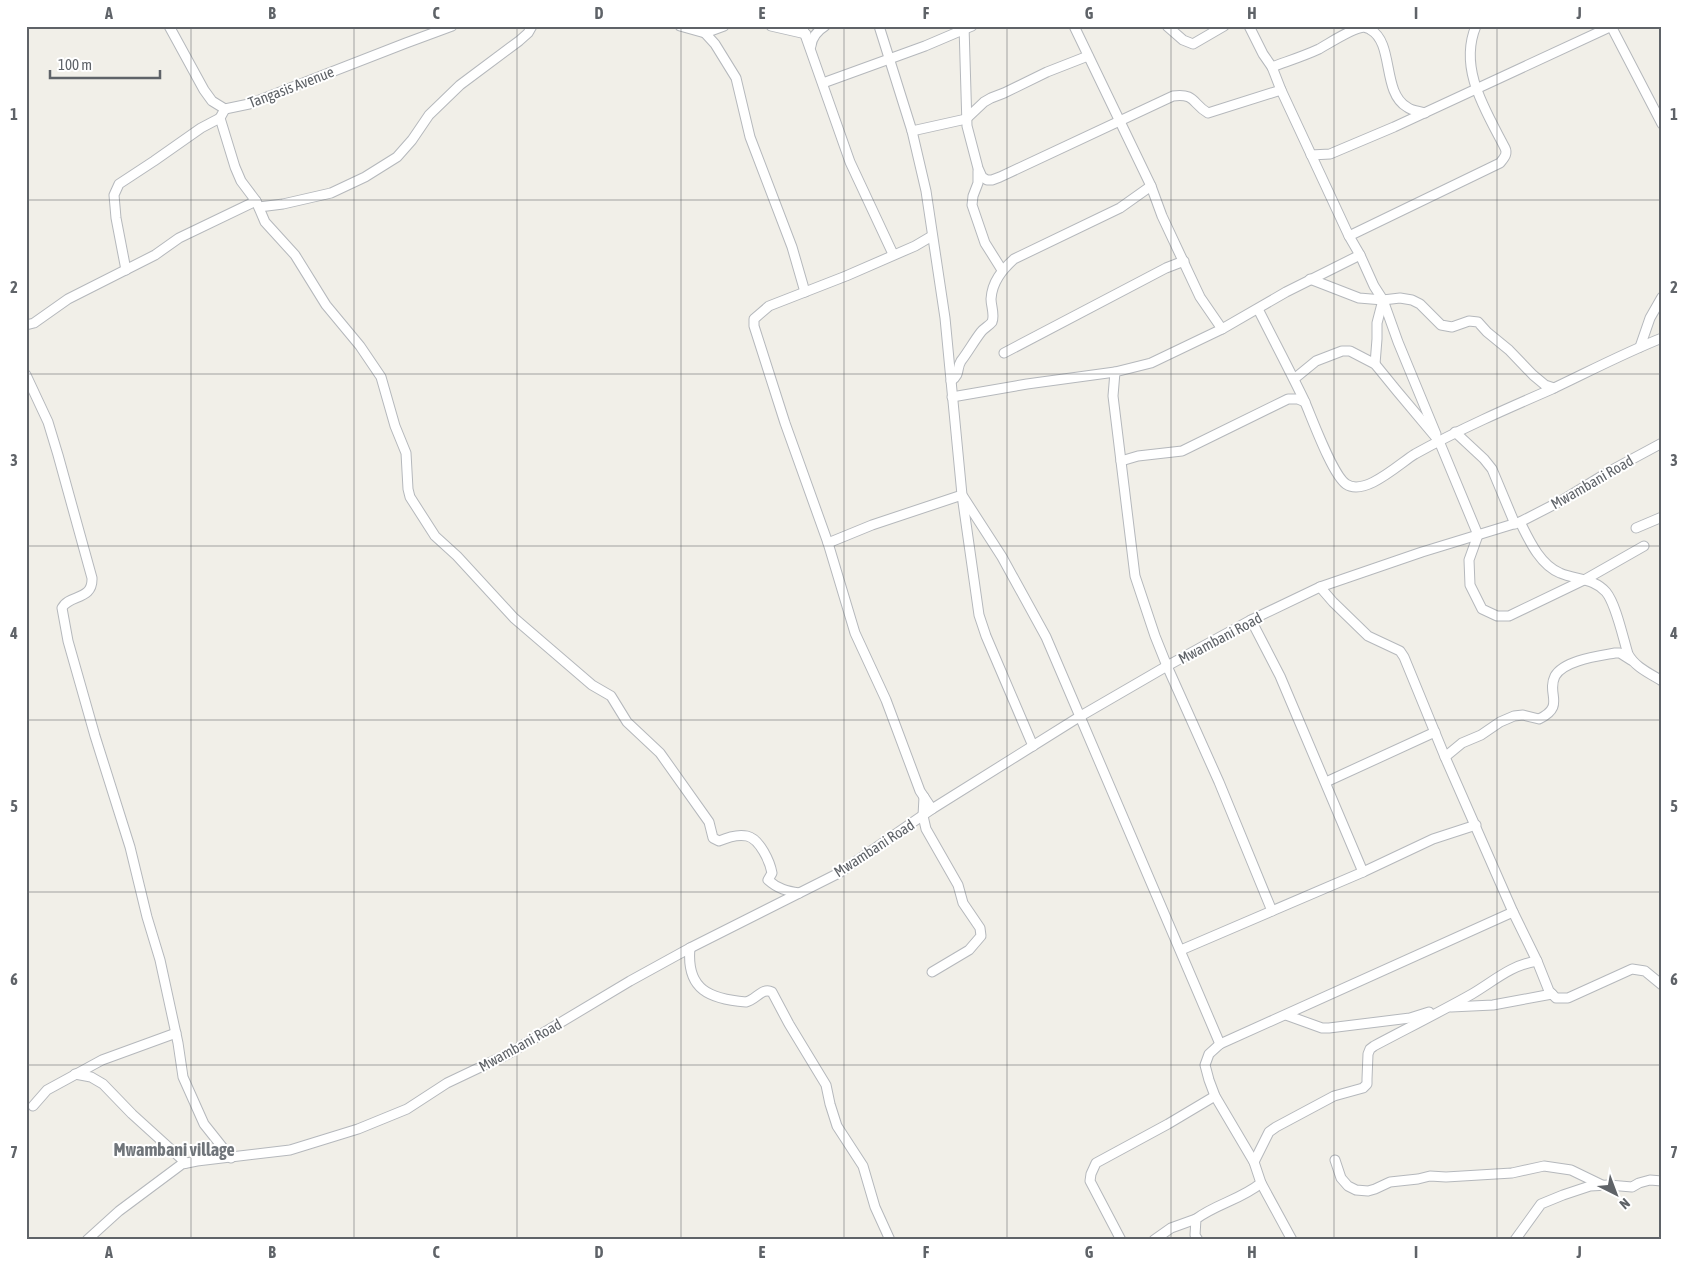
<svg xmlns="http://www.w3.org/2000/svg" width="1688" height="1266" viewBox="0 0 1688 1266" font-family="'Asap Condensed',sans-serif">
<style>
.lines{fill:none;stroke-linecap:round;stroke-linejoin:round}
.minor-casing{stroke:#b5b8bc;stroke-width:11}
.minor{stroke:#fff;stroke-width:9}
.grid{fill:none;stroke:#5f6368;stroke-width:1;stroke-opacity:0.55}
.labels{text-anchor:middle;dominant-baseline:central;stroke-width:4;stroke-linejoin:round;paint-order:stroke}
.street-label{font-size:15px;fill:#5f6368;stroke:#fff}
.quarter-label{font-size:18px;font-weight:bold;fill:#70757a;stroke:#fff}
.neatline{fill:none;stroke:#5f6368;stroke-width:2}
.grid-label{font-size:16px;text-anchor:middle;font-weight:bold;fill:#5f6368}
</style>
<rect width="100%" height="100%" fill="#f1efe8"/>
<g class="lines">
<defs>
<g id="minor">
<path d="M169 26 204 90 212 101 225 109 249 104 406 43 452 26"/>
<path d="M680 26 705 33 724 26"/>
<path d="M771 26 806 34"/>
<path d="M802 26 850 162 893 254"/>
<path d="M879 26 912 131 926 191 945 318 962 495 1002 557 1046 637 1220 1044"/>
<path d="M964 26 967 126 978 168 982 177 987 180H992L1000 177 1173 96C1196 93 1192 104 1208 113L1281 90"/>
<path d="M1074 26 1151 186 1162 216 1200 297 1222 329"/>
<path d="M1167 26 1183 40 1193 44 1224 26"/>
<path d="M1249 26 1263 54 1272 67 1281 90 1349 236 1360 255 1374 286 1383 300 1398 342 1436 434"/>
<path d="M1611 26 1662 124"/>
<path d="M705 33 715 44 736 78 750 137 792 247 805 292"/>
<path d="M811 46C812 37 817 31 825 26"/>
<path d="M1272 67C1288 61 1304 56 1319 49 1330 43 1352 28 1364 27 1364 27 1370 29 1371 30 1394 43 1382 93 1407 107 1412 111 1419 111 1425 113"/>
<path d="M823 83 925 46 972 26"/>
<path d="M225 109 220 118 235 167 241 181 256 201 265 222 295 255 326 305 360 346 381 377 395 426 406 453 408 489 410 497 435 536 457 556 514 618 592 685 611 696 627 722 660 753 709 822 713 838 719 841C728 837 738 834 747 836 760 839 770 862 772 873L768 880C778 889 787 891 799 893"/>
<path d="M912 131 966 119 984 102 991 98 1004 93 1047 72 1088 56"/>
<path d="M1311 155 1330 154 1394 127 1612 26"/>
<path d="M978 171V183L973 196 972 205 985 243 1002 270"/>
<path d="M259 207 283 204 331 193 365 177 397 157 412 140 429 115 460 85 519 41 528 33 532 26"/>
<path d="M1349 236 1500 163C1504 158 1508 154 1505 148 1486 111 1458 69 1476 26"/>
<path d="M126 270 116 218 114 195 119 184 154 161 201 128 220 118"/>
<path d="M1310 279 1359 298 1383 300 1400 298 1412 300 1420 304 1441 325 1452 327 1469 321 1478 322 1487 332 1509 350 1533 375 1545 385 1554 388"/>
<path d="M1258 309C1273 339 1289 369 1304 400 1312 418 1332 474 1346 484 1365 497 1400 463 1415 454 1460 429 1506 409 1552 389 1588 372 1624 353 1662 338"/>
<path d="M26 325 34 323 68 299 155 255 179 238 256 201"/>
<path d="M1640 347 1650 318 1662 297"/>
<path d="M1004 353 1166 268 1184 261"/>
<path d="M1375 364 1377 339V323L1383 300"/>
<path d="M26 375 48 422 58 455 92 578C93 601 69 594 62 608L68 641 95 736 130 847 147 917 160 960 178 1043 183 1077 204 1124 231 1158"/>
<path d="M1294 379 1316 361 1342 351H1350L1375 364 1397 391 1439 441 1478 535 1469 560 1470 585 1482 609 1497 616H1509L1586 579 1644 546"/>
<path d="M951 381C961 374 956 369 961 361 968 352 974 341 981 332 984 328 989 326 992 322 995 315 991 306 991 299 992 282 1002 270 1014 259L1120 208 1151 186"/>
<path d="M952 397 1027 384 1115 372"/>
<path d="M1455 432 1484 459 1492 469 1515 524"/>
<path d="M1121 461 1138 456 1182 451 1288 399H1298L1305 402"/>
<path d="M1520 522C1529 540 1540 565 1560 573 1576 580 1594 578 1606 592 1616 604 1623 638 1628 654 1635 667 1649 673 1662 681"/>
<path d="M1636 528 1662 517"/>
<path d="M828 543 872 525 962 495 979 615 986 636 1033 746"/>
<path d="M1320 587 1333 602 1368 636 1400 651 1404 657 1445 757 1513 912 1537 961 1549 991 1556 998H1568L1632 969 1645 971 1662 985"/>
<path d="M1251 620 1280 676 1363 872"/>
<path d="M1445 757 1462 743 1481 735 1500 722 1514 716 1523 715 1539 719C1566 706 1546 694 1555 676 1564 660 1599 656 1615 653H1620L1631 660"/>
<path d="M1326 782 1435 732"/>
<path d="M924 797 923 816 926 829 958 885 963 903 980 928 981 936 969 950 932 972"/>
<path d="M932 809 920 791 886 700 855 633 828 543 785 423 754 326V319L769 306 846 276 915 246 932 236"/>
<path d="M1272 911 1219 782 1167 666 1155 636 1135 576 1113 396 1115 372 1151 363 1222 329 1286 292 1360 255"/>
<path d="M690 948C686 990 710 999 746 1002 756 1000 762 987 772 992L789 1024 826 1085 830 1104 837 1126 863 1166 875 1207 890 1240"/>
<path d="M1181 950 1363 872 1433 839 1476 825"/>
<path d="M1451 1007 1493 1005 1552 994"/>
<path d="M1286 1015 1322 1028H1329L1410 1018 1429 1012"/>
<path d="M75 1074 91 1077 103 1084 132 1114 186 1163"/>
<path d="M33 1106 47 1090 102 1060 176 1033"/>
<path d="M1335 1160 1341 1178 1348 1186 1356 1190 1368 1191 1375 1189 1390 1182 1418 1179 1430 1176 1446 1177 1512 1173 1544 1166 1571 1170 1602 1185"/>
<path d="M1254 1162 1269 1132 1276 1127 1334 1096 1363 1088 1367 1084V1079L1368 1054 1370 1049 1374 1046C1406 1029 1440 1012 1472 994 1494 981 1511 965 1537 961"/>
<path d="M1261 1183 1292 1240"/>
<path d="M87 1240 119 1211 174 1170 182 1164 197 1161 290 1150 358 1129 407 1109 447 1083 508 1054 630 981 690 948 839 873 932 809 1079 717 1167 666 1251 620 1320 587 1422 552 1520 522 1561 501 1610 471 1662 443"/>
<path d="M1121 1240 1090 1181 1091 1174 1096 1163 1168 1124 1215 1096"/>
<path d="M1154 1240 1171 1228 1196 1219"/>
<path d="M1198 1240 1195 1235 1196 1219C1216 1204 1242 1199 1261 1183L1254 1162 1215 1096 1209 1080 1205 1065 1209 1054 1220 1044 1513 912"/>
<path d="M1515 1240 1541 1204 1563 1195 1590 1186 1609 1185 1632 1187 1639 1183 1650 1180 1662 1181"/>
</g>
</defs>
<use href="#minor" class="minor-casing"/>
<use href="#minor" class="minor"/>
</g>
<path class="grid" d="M191 26V1240M354 26V1240M517 26V1240M681 26V1240M844 26V1240M1007 26V1240M1171 26V1240M1334 26V1240M1497 26V1240M26 200H1662M26 374H1662M26 546H1662M26 720H1662M26 892H1662M26 1065H1662"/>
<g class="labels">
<g class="street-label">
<text transform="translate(291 87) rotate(-21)">Tangasis Avenue</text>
<text transform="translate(1592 482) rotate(-30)">Mwambani Road</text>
<text transform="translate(1220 638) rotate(-28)">Mwambani Road</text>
<text transform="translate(874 848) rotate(-33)">Mwambani Road</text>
<text transform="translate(520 1045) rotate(-29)">Mwambani Road</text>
</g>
<g class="quarter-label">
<text x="174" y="1149">Mwambani village</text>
</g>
</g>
<rect width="1688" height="1266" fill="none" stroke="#ffffff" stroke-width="55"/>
<g transform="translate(1616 1194) rotate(138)" stroke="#ffffff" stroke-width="4" paint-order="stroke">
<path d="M0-4L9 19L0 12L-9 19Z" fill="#5f6368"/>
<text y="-8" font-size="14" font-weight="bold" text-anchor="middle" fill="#5f6368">N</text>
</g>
<path d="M50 70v8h110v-8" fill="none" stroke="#5f6368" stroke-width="2.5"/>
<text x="58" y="70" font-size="15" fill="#5f6368" stroke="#ffffff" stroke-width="4" paint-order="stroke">100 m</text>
<rect x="28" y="28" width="1632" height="1210" class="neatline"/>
<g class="grid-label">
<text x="109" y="19">A</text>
<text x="272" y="19">B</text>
<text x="436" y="19">C</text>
<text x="599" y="19">D</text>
<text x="762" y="19">E</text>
<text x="926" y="19">F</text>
<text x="1089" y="19">G</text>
<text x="1252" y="19">H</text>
<text x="1416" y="19">I</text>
<text x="1579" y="19">J</text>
<text x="14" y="120">1</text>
<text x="1674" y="120">1</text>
<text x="14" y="293">2</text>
<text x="1674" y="293">2</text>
<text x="14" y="466">3</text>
<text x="1674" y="466">3</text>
<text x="14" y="639">4</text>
<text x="1674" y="639">4</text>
<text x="14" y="812">5</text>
<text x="1674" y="812">5</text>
<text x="14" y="985">6</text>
<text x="1674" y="985">6</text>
<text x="14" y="1158">7</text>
<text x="1674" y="1158">7</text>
<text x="109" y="1258">A</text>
<text x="272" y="1258">B</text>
<text x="436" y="1258">C</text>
<text x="599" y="1258">D</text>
<text x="762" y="1258">E</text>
<text x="926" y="1258">F</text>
<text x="1089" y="1258">G</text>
<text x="1252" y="1258">H</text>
<text x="1416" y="1258">I</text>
<text x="1579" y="1258">J</text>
</g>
</svg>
